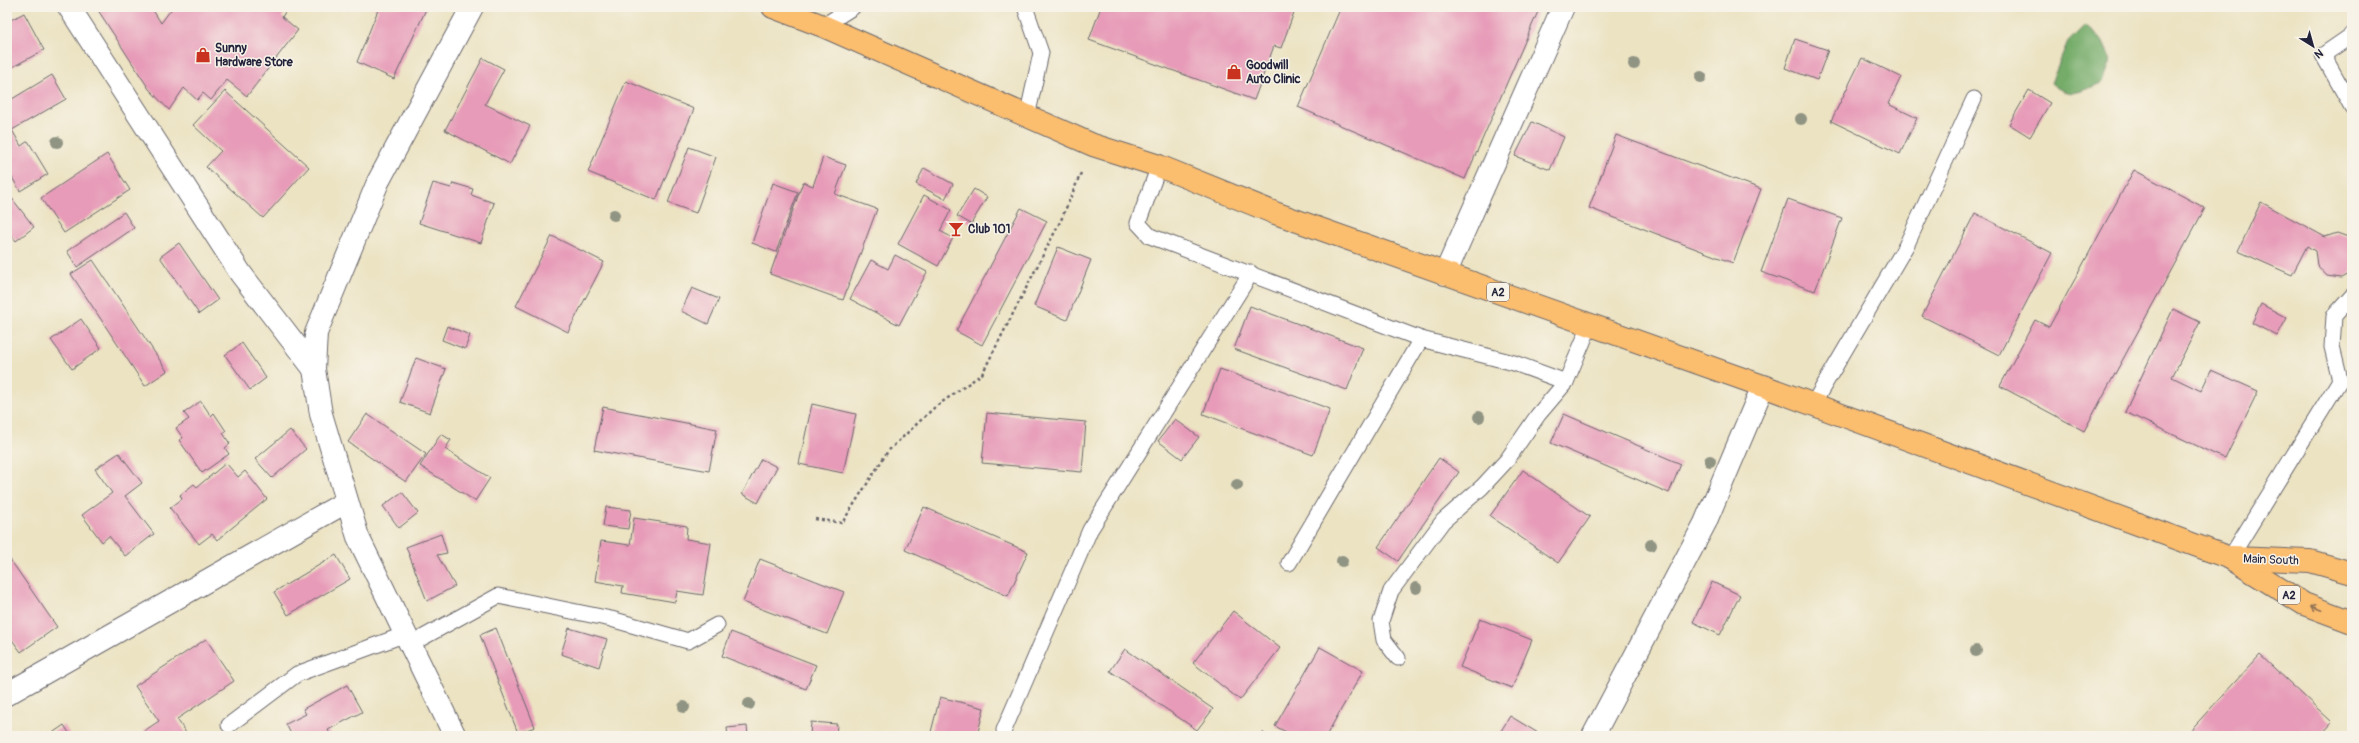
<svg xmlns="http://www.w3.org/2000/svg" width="2359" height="743" viewBox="0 0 2359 743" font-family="Pangolin,sans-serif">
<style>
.forest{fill:#75ac69;stroke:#4c6752}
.building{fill:#e79bb8}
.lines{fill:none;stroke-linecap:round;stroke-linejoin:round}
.service-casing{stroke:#69666b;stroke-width:17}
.minor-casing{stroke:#69666b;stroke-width:24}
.primary-casing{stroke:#69666b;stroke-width:24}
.path{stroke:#69666b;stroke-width:2.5;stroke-dasharray:3 3;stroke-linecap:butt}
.service{stroke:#fff;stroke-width:15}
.minor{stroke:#fff;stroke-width:22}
.primary{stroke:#fbbd6e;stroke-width:22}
.tree{fill:#909483}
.oneway{stroke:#8e7054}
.labels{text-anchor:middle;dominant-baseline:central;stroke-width:3;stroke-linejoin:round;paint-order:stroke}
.shield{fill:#f7f3e8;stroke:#62616f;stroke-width:1}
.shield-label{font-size:11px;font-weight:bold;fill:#22223b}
.poi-label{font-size:12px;font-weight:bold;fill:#22223b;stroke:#f7f3e8;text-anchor:start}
.street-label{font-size:12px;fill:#22223b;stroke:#f7f3e8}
</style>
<rect width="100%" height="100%" fill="#f7f3e8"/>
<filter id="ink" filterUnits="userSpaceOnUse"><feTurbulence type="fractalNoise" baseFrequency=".025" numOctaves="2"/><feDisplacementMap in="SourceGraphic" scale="8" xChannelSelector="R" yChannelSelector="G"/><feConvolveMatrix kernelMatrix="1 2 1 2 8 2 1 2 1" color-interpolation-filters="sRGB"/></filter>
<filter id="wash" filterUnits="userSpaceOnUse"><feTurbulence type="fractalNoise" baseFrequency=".012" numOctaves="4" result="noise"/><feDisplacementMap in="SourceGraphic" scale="16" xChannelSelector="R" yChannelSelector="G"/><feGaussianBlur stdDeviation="0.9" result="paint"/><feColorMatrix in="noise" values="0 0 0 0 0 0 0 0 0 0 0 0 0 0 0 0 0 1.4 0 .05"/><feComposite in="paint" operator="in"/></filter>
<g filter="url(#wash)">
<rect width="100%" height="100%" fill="#ece3c3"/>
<path class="forest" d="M2085 25 2101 38 2111 60 2103 82C2082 91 2070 100 2051 83L2068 42Z"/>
<g id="blocks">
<g class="building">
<path d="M96 7H151L161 23 173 7H288L282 17 298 30 247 96 227 80 211 100 203 93 197 100 184 88 169 110 149 89Z"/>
<path d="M372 7H427L394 79 357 62 378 10Z"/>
<path d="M1101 7H1296L1281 48 1274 46 1254 100 1089 40Z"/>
<path d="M1341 7H1540L1465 179 1298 107Z"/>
<path d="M24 13 44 50 7 70V22Z"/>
<path d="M1795 39 1828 50 1817 80 1785 68Z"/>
<path d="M483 58 504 69 485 104 530 126 510 164 445 130Z"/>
<path d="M1862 58 1901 77 1888 104 1917 118 1900 154 1831 121Z"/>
<path d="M52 75 66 99 12 130 21 146 28 141 48 174 20 191 7 169V102Z"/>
<path d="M626 81 694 109 656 200 588 172Z"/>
<path d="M2029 90 2050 103 2030 137 2009 124Z"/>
<path d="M225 91 309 167 263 218 206 167 221 151 193 125Z"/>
<path d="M1532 122 1564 137 1550 170 1515 156Z"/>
<path d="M1616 135 1761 189 1733 263 1589 208Z"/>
<path d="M689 147 716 157 696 213 668 203Z"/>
<path d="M107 154 130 190 64 233 41 198Z"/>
<path d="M823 157 846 165 835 194 877 209 843 300 770 274 803 182 813 186Z"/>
<path d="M924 168 953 184 945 199 916 184Z"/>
<path d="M2134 170 2205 208 2084 431 2000 386 2035 320 2049 327Z"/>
<path d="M433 183 451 188 453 183 473 189 471 195 494 203 481 243 419 223Z"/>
<path d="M773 183 798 192 776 252 752 243Z"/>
<path d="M974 189 987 197 971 224 957 216Z"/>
<path d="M7 192 34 227 16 241 7 230Z"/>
<path d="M924 195 951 210 940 231 953 238 938 266 898 244Z"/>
<path d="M1788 199 1842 218 1815 291 1761 272Z"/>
<path d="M2261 202 2325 237 2337 233 2351 238 2352 272 2341 278 2327 276 2317 265 2315 251 2307 246 2292 275 2238 251Z"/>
<path d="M1021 208 1047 221 982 345 956 331Z"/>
<path d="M124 212 134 228 77 267 67 251Z"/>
<path d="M1975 213 2052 253 1999 355 1922 316Z"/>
<path d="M552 236 604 262 568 332 516 306Z"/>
<path d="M179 243 218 300 199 314 160 257Z"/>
<path d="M1058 247 1091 260 1067 320 1034 306Z"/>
<path d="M895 255 927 272 899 325 850 299 871 260 888 269Z"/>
<path d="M93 260 167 371 145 386 71 274Z"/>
<path d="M692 288 719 299 708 324 681 311Z"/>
<path d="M2261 304 2287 318 2277 336 2252 323Z"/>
<path d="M1250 306 1363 348 1347 390 1234 349Z"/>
<path d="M2173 309 2200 322 2172 377 2201 391 2211 370 2258 391 2225 459 2125 412Z"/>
<path d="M81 319 101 348 72 369 51 340Z"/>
<path d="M447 326 470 335 465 349 442 340Z"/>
<path d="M242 343 266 378 250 390 225 355Z"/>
<path d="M416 358 446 369 430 413 400 402Z"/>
<path d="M1220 369 1330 409 1313 455 1203 414Z"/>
<path d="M201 401 211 416 214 413 226 431 223 433 230 444 225 448 229 454 202 473 179 440 183 438 176 428 189 419 184 413Z"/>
<path d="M812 404 856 414 843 473 799 464Z"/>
<path d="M603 407 717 429 709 471 594 450Z"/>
<path d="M987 413 1086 422 1082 472 982 463Z"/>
<path d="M367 414 426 454 406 482 348 442Z"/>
<path d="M1564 414 1681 464 1669 493 1551 443Z"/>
<path d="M1175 419 1199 437 1182 459 1158 441Z"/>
<path d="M290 430 306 449 272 478 255 459Z"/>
<path d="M441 434 451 440 445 449 490 478 475 501 420 466Z"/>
<path d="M119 453 142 483 125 496 154 534 125 556 109 536 102 542 82 515 112 493 95 469Z"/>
<path d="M1439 458 1459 472 1398 561 1378 547Z"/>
<path d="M761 459 777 467 758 503 742 494Z"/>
<path d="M226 463 238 477 245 471 267 499 217 540 212 534 199 544 170 508 182 499 180 495 194 484 197 487Z"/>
<path d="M1523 470 1590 517 1558 563 1490 516Z"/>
<path d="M402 492 418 513 399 528 383 506Z"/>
<path d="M606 507 631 510 628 529 603 526Z"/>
<path d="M924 507 1028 552 1008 596 905 550Z"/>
<path d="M634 518 687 526 686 539 711 543 703 595 677 591 675 602 622 593 623 586 595 581 601 541 630 545Z"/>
<path d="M441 534 447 553 437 555 455 586 427 601 406 547Z"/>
<path d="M7 555 57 627 21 652 7 633Z"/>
<path d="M336 555 350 579 288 615 274 592Z"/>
<path d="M760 559 844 592 827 634 743 602Z"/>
<path d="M1712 582 1740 595 1720 635 1693 622Z"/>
<path d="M1233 611 1280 648 1240 700 1193 663Z"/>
<path d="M1480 619 1532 640 1512 688 1460 667Z"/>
<path d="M496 628 535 727 518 733 480 635Z"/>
<path d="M569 628 607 639 599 667 561 654Z"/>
<path d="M731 632 816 665 806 689 722 656Z"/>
<path d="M206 639 234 681 177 719 188 736H147L144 731 159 721 135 686Z"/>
<path d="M1320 647 1363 671 1326 736H1293L1275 726Z"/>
<path d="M1125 649 1213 709 1197 730 1110 671Z"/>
<path d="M2260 655 2332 722 2319 736H2185Z"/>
<path d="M347 685 362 712 328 730 331 736H292L286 724 306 714 303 709Z"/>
<path d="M940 697 984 708 977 736H930Z"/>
<path d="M1510 716 1543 736H1498Z"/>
<path d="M811 722 837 724 836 736H810Z"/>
<path d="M64 725 71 736H48Z"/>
<path d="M747 726 748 736H728L727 728Z"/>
<path d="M1262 732 1268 736H1260Z"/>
</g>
</g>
</g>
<g filter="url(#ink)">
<use href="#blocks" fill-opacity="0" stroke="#69666b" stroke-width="1"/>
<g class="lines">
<defs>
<g id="service">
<path d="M1025 7 1041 53 1027 117"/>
<path d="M823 26 853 7"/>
<path d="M2352 35 2323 55 2352 107"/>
<path d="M1159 166 1138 223 1150 236 1421 339 1514 363 1566 382 1590 325"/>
<path d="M1813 404 1906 246 1974 99"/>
<path d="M2230 558 2340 380 2332 347 2334 316 2352 296"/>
<path d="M1289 563 1421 339"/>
<path d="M411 644 498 596 611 619 688 641 717 625"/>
<path d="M1398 658 1384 640 1381 621 1391 591 1443 521 1482 487 1507 460 1538 415 1566 382"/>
<path d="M229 725 297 674 406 634"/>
<path d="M1004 730 1090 530 1251 273"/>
</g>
<g id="minor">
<path d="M69 7 241 274 314 369"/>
<path d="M1445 274 1563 7"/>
<path d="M7 694 346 502"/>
<path d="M455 736 358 537 321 414 314 369 316 333 378 182 472 7"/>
<path d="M1593 736 1705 523 1763 386"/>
</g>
<g id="primary">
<path d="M773 7 823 26 1093 145 1159 166 1275 213 1763 386 2230 558 2304 604 2352 622"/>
<path d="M2232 558 2310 561 2352 573"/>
</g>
</defs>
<use href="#service" class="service-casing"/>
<use href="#minor" class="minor-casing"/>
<use href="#primary" class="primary-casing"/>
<path class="path" d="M815 519 842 523 888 451 935 407 982 374 1061 220 1081 173"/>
<use href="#service" class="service"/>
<use href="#minor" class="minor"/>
<use href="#primary" class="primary"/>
</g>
<g class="tree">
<circle cx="1634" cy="64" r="6"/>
<circle cx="1701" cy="77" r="6"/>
<circle cx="1801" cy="119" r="6"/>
<circle cx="57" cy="142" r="6"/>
<circle cx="614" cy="215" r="6"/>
<circle cx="1479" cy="417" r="6"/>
<circle cx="1710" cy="461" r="6"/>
<circle cx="1237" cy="485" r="6"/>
<circle cx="1651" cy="545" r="6"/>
<circle cx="1342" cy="561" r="6"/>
<circle cx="1416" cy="588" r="6"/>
<circle cx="1976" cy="651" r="6"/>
<circle cx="749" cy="704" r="6"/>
<circle cx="684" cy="707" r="6"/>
</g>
<defs><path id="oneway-shaft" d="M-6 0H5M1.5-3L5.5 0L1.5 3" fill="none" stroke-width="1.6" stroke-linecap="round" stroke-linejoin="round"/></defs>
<use class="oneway" href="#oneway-shaft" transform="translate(2316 608) rotate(-159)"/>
</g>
<defs>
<symbol id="shop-bare" viewBox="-9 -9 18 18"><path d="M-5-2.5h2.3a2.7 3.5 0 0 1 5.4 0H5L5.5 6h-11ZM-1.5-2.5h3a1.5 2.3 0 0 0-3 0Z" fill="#c8321e" stroke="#f7f3e8" stroke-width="2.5" paint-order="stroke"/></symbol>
<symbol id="bar-bare" viewBox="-9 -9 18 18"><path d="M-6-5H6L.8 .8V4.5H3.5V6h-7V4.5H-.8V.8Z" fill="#c8321e" stroke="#f7f3e8" stroke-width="2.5" paint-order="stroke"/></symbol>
</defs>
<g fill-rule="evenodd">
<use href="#shop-bare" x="192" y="44" width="22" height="22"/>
<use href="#shop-bare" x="1223" y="61" width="22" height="22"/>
<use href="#bar-bare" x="945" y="218" width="22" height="22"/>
</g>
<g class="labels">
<g class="shield">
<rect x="1487" y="283" width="22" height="18" rx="3"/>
<rect x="2278" y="586" width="22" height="18" rx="3"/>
</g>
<g class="shield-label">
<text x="1498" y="292">A2</text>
<text x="2289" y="595">A2</text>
</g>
<g class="poi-label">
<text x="215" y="48">Sunny<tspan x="215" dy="14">Hardware Store</tspan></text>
<text x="1246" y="65">Goodwill<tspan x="1246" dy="14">Auto Clinic</tspan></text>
<text x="968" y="229">Club 101</text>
</g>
<g class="street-label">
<text transform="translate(2271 560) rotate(2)">Main South</text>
</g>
</g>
<rect width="2359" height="743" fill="none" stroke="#f7f3e8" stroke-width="24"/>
<g transform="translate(2313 46) rotate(143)" stroke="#f7f3e8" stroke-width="3" paint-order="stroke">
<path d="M0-3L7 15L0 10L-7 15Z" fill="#22223b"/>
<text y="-6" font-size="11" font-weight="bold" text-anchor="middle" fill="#22223b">N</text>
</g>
</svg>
